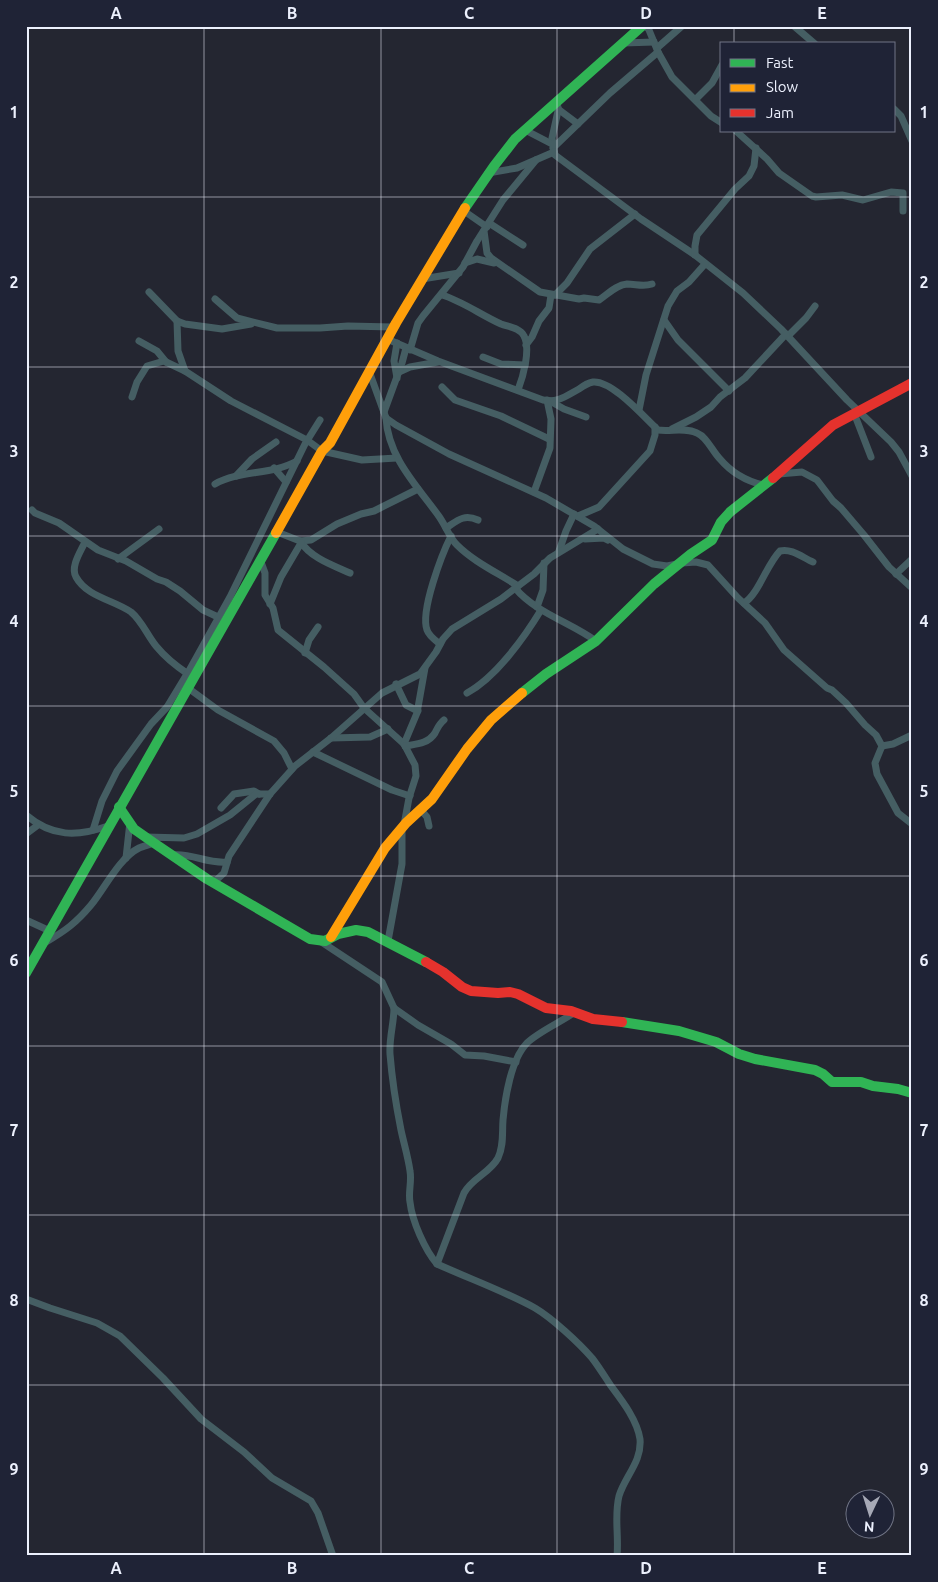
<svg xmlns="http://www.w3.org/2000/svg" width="938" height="1582" viewBox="0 0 938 1582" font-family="Ubuntu,sans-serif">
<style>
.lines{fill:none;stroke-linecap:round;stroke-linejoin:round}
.street{stroke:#455e63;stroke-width:7}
.fast{stroke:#30b455;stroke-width:10}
.slow{stroke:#ff9f0a;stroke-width:10}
.jam{stroke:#e5322d;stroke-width:10}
.grid{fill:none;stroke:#ecf0fd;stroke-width:1;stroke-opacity:0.55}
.neatline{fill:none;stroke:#ecf0fd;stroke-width:2}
.grid-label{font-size:16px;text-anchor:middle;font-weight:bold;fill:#ecf0fd}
</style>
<rect width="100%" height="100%" fill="#242631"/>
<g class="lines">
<g class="street">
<path d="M646 26 649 30 658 52 672 77 711 116 722 123"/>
<path d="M794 26 815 44"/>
<path d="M623 43 654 42"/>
<path d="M657 48 682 26"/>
<path d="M696 99 712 83 722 65"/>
<path d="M555 103 558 107V111L552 138 555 155 641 219 695 255 743 293 781 329 847 400 891 442 899 452 912 476"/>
<path d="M558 109 578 124"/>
<path d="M894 109 901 116 912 141"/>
<path d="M525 130 552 144"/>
<path d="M736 131 767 159 779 173 812 196 816 197 842 195 863 200 891 192 903 193V211"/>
<path d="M553 148 610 93 658 52"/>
<path d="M488 173 517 168 554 152"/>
<path d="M464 211 487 227"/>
<path d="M489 223 523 245"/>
<path d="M484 231 487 253 491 258 540 292 579 299 584 298 599 300C608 294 616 285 627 284 636 284 643 287 652 284"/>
<path d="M695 255V246L697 235 735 189 749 176 754 166 756 148"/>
<path d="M465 263 477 259 494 263"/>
<path d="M422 279 459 273"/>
<path d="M149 292 177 321 185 324 222 329 251 324"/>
<path d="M442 295C462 301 481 315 501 324 509 327 520 328 524 336 531 349 523 377 518 390"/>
<path d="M555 295 567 283 590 249 635 214"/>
<path d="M215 299 237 318 277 328H320L348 326 393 327"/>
<path d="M664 320 678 340 729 391"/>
<path d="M177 321 178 351 185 371"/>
<path d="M788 336 806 318 815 306"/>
<path d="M387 339 438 361 543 400C558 403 566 396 579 389 583 386 588 383 593 382 612 380 644 417 658 430 671 432 684 427 697 433 707 437 712 451 720 459 731 472 746 481 763 485"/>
<path d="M139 341 157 351 166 362"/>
<path d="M526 345 532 337 539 321 549 308 551 295"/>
<path d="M410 350 418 323 423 316 463 267 477 241 503 200 536 160"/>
<path d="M483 357 501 364 525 365"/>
<path d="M369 371 386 418 396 425 449 454 546 498 594 526 623 549 653 564 667 566 682 563 696 562 708 565 738 598 765 623 784 650 827 688 832 690 846 703 865 725 876 735 882 746 875 763 877 774 898 813 912 824"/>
<path d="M399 372 410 367 438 362"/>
<path d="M397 378 394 361 397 343"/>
<path d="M442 387 455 400 501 416 549 439"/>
<path d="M132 397 137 382 147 366 164 361 185 371 231 401 307 440 322 451 362 460 397 458"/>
<path d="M550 401 564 409 586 417"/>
<path d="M639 410 646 375 668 306 677 291 689 282 705 264"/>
<path d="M384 412 402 363 406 348"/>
<path d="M854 413 871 457"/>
<path d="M386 418C388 457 417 486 438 515 445 524 449 537 457 545 474 562 498 573 518 586"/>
<path d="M672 429 696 417 711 407 720 397 745 378 786 334"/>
<path d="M274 468 286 482"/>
<path d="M779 474 802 472 817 480 833 501 841 508 864 535 889 567 912 588"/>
<path d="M236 476 252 459 276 442"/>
<path d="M215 484C240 470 272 475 297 461"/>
<path d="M534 492 550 448 551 419 547 400"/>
<path d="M32 510 35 513 59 523 98 550 126 561 157 579 166 582 180 591 203 610 218 617"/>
<path d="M578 516 599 507 650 451 655 435V427"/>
<path d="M446 528C458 520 464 514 478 520"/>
<path d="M277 532 300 541 311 540 337 524 361 514 374 511 418 489"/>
<path d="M585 539 604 538 608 540"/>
<path d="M300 541C311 558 332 565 350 573"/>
<path d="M85 542C81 551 70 567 76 577 87 597 114 600 131 612 142 621 147 635 156 646 165 657 176 666 188 674"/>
<path d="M559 551 566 531 574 514"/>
<path d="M118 559 159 529"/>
<path d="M261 562 265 573V595L273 608 278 630 324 667 354 694 364 708"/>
<path d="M896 574 912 559"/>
<path d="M515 588C536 613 570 622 596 641"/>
<path d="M744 603C758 595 767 564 780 551 792 548 803 558 813 562"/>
<path d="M270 604 281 577 301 543"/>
<path d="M537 607 543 590 544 563"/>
<path d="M440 644C435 640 429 636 427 630 420 611 442 554 451 536"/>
<path d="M305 653 309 640 318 627"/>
<path d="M396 684 406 705 418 711"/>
<path d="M188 688 218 710 274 741 284 753 292 769"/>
<path d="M467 693C496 677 524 638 541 610"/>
<path d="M364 708 404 744 415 765 416 776 409 798 404 825"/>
<path d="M331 738 370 737 388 729"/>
<path d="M404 744 417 713 425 668"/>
<path d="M405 746C416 744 428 744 435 733 438 727 439 724 444 720"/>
<path d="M882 746 893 744 912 735"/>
<path d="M313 752 392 790 410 796"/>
<path d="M221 808 234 794 254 791 259 794"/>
<path d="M421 810 427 817 429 826"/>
<path d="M26 815C52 837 77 837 108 826"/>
<path d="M93 830 102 801 117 771 151 724 167 707 190 669 230 597 305 444 320 420"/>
<path d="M26 834 38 825"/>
<path d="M146 837 184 838 197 834 230 815 256 794H270"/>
<path d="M173 855C192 853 208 864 227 862"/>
<path d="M126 858 130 822"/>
<path d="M213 883 224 873 229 856 270 794 295 766 331 738 382 693 420 674 436 652 443 639 452 629 501 599 534 574 550 558 598 529"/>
<path d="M26 920 50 931"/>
<path d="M320 941 382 982 394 1008 418 1025 451 1044 465 1055 484 1056 516 1062"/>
<path d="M388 941 402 864V827"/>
<path d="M46 942C65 931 76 923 91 905 105 888 119 858 139 848 143 846 149 845 154 843"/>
<path d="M394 1008C394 1023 389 1038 390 1054 392 1079 396 1105 401 1130 404 1144 408 1157 410 1171 412 1182 408 1192 410 1202 412 1221 425 1250 437 1264 470 1279 504 1291 535 1308 552 1318 579 1343 592 1358 599 1367 605 1377 611 1386 623 1402 637 1420 640 1439 642 1462 625 1476 619 1496 614 1516 619 1535 617 1556"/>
<path d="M437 1264 464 1193C472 1178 490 1173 498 1158 504 1145 502 1133 503 1120 505 1098 511 1059 527 1043 538 1032 561 1022 575 1012"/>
<path d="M26 1299 50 1308 97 1323 120 1336 163 1378 201 1419 244 1452 272 1478 311 1501 318 1513 333 1556"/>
</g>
<g class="fast">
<path d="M465 208 494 166 515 139 642 26"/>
<path d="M522 693 546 674 596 641 654 584 691 554 712 540 721 522 730 512 773 478"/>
<path d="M119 807 134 829 154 843 207 879 310 939 325 941 338 934 356 930 368 932 426 962"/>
<path d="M26 973 276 533"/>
<path d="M622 1022 679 1031 716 1042 739 1054 755 1059 815 1070 823 1074 832 1082H861L873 1086 898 1089 912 1093"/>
</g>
<g class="slow">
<path d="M276 533 322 451 330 443 396 323 465 208"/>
<path d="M331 937 385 848 406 823 432 799 467 749 491 720 522 693"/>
</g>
<g class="jam">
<path d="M773 478 833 425 912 383"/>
<path d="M426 962 443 972 462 987 471 991 498 993 510 992 518 994 546 1008 571 1011 593 1019 622 1022"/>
</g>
</g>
<path class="grid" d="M204 26V1556M381 26V1556M557 26V1556M734 26V44M734 131V1556M26 197H912M26 367H912M26 536H912M26 706H912M26 876H912M26 1046H912M26 1215H912M26 1385H912"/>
<rect width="938" height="1582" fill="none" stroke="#1f2336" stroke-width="55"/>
<rect x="720" y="42" width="175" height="90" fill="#1f2336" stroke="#717586"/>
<rect x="730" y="59" width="25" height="8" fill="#30b455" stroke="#717586"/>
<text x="766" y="68" font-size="15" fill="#ecf0fd">Fast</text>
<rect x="730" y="84" width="25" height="8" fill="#ff9f0a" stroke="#717586"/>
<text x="766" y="92" font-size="15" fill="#ecf0fd">Slow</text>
<rect x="730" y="109" width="25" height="8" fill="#e5322d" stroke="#717586"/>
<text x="766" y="118" font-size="15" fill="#ecf0fd">Jam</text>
<g transform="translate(870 1514) rotate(184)"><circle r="24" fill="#1f2336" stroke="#717586"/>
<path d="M0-4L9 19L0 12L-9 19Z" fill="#a6a9b6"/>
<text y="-8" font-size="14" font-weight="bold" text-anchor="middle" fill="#ecf0fd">N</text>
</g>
<rect x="28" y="28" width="882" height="1526" class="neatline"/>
<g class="grid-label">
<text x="116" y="19">A</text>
<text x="292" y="19">B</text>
<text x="469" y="19">C</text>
<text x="646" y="19">D</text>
<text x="822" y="19">E</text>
<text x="14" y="118">1</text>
<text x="924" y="118">1</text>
<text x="14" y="288">2</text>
<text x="924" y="288">2</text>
<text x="14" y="457">3</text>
<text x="924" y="457">3</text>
<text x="14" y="627">4</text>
<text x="924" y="627">4</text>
<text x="14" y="797">5</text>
<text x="924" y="797">5</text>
<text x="14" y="966">6</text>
<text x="924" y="966">6</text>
<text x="14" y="1136">7</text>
<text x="924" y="1136">7</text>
<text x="14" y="1306">8</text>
<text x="924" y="1306">8</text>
<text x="14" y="1475">9</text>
<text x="924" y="1475">9</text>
<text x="116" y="1574">A</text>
<text x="292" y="1574">B</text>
<text x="469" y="1574">C</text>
<text x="646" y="1574">D</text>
<text x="822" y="1574">E</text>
</g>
</svg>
